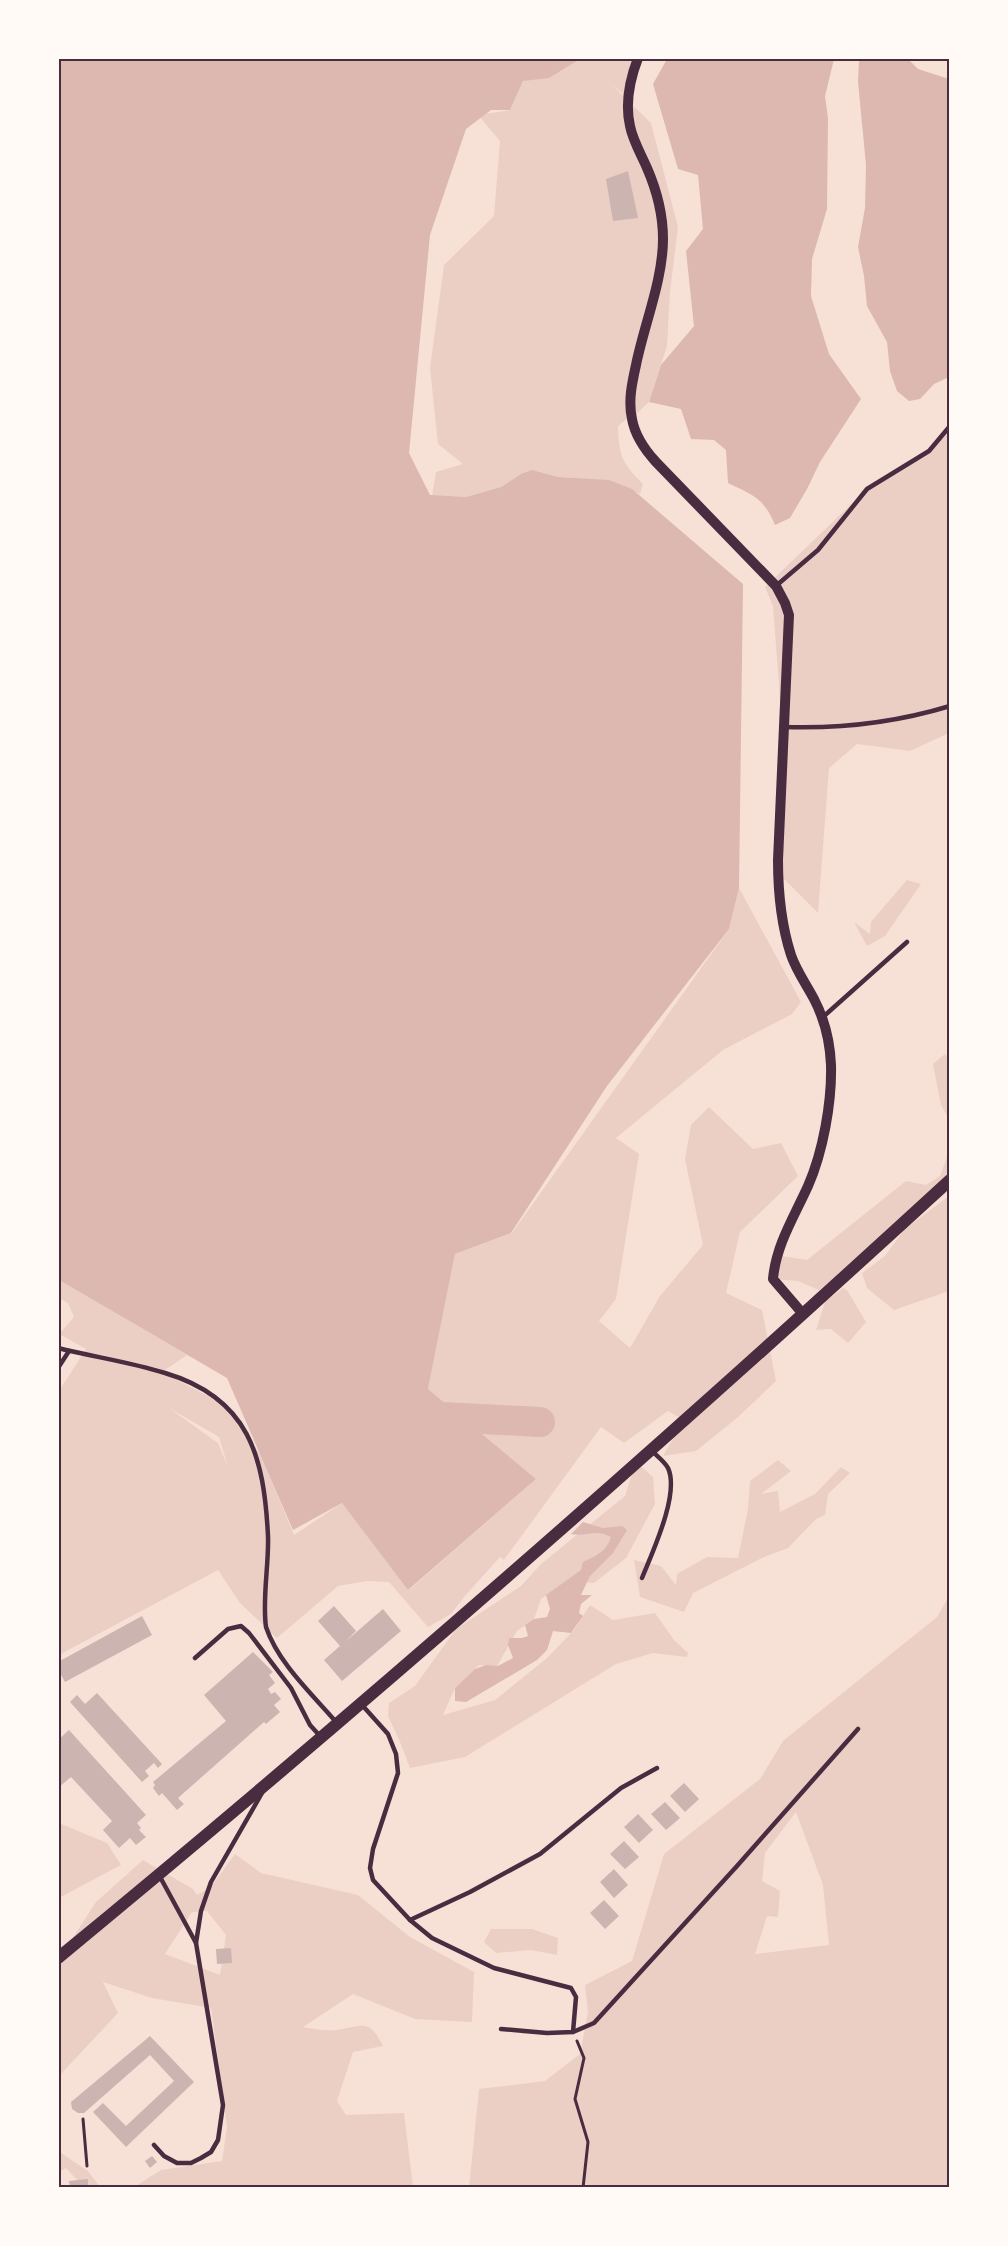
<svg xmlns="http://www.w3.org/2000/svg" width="1008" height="2246" viewBox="0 0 1008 2246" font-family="Quicksand,sans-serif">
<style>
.green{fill:#ebcfc5;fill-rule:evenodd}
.water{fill:#dcb8b0}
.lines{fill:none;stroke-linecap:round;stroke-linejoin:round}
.river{stroke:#dcb8b0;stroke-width:30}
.building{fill:#ccb4b1}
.path{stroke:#4a2c40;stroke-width:3}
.service{stroke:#4a2c40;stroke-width:4.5}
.tertiary{stroke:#4a2c40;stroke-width:10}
.secondary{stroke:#4a2c40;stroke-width:12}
.neatline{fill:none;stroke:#4a2c40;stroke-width:2}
</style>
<rect width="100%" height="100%" fill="#f7e1d7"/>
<g class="green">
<path d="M580 59H644L626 96 612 85 651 123 678 227 670 292 667 346 649 402 633 417 628 418 618 426C619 456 622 463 643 484L640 494 611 481 521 474 501 487 466 497 432 496 436 472 463 464 438 444 430 368 444 265 494 216 500 141 478 115 510 110 523 81Z"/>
<path d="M949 430V733L910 751 857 744 829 768 818 913 780 875 782 725 773 606 765 587 867 489 929 451Z"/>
<path d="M907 880 921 884 885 936 867 946 854 922 870 934 871 922Z"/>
<path d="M739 888 801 1002 792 1014 723 1050 616 1138 639 1154 616 1299 599 1321 630 1348 660 1296 703 1245 685 1159 691 1125 709 1107 753 1149 781 1143 798 1176 740 1232 726 1293 762 1310 776 1381 737 1418 696 1451 663 1456 684 1420 668 1411 624 1443 601 1427 504 1560 500 1557 464 1597 451 1614 428 1627 389 1582 367 1581 338 1586 277 1638 240 1603 218 1570 59 1655V1391L86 1349 59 1334 74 1317 68 1303 59 1298V1280L187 1355 162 1372 225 1405 261 1455 294 1535 342 1503 409 1590 536 1479 428 1389 455 1254 512 1233 729 929ZM169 1408 219 1437 228 1467 218 1443Z"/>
<path d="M945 1054 949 1060V1119L941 1105 933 1064Z"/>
<path d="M949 1152V1191L819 1290 798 1281 773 1279 782 1256 807 1260 906 1181 926 1185 940 1176Z"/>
<path d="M949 1196V1291L894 1310 867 1288 862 1273 885 1256 905 1229Z"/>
<path d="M843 1288 847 1290 866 1322 848 1343 831 1329 816 1330 825 1302Z"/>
<path d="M778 1460 791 1471 761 1494 778 1491 780 1512 815 1494 841 1467 850 1473 828 1494 825 1515 816 1519 788 1548 764 1557 693 1593 684 1612 640 1597 634 1560 661 1566 676 1585 677 1574 707 1557 738 1558 748 1509 750 1481Z"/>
<path d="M636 1462 653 1477 655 1504 626 1558 594 1583 567 1581 541 1599 534 1619 517 1631 497 1666 479 1665 455 1688 443 1715 495 1700 547 1658 574 1630 590 1605 613 1620 655 1613 674 1640 688 1653 687 1657 653 1653 616 1664 465 1757 410 1768 400 1742 388 1716 389 1703 415 1686 456 1629 521 1586 541 1564 625 1496Z"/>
<path d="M949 1596V2187L469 2188 479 2089 545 2081 580 2054 588 2012 585 1985 632 1961 664 1854 760 1779 783 1741 937 1617ZM796 1812 823 1885 829 1945 755 1954 767 1916 778 1917 780 1891 762 1881 765 1853Z"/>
<path d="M59 1823 107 1843 121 1865 59 1898Z"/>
<path d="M235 1854 261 1873 358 1895 410 1937 474 1972 472 2022 415 2019 353 1994 303 2027C313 2029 326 2031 337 2030 363 2026 369 2018 383 2046L353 2052 337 2101 346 2115 404 2113 413 2187H134L161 2170 222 2161 227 2127 211 2008 152 1998 103 1982 118 2013 59 2076 58 1961 96 1902 143 1860 193 1889 197 1895 211 1887ZM207 1911 226 1935 220 1975 165 1954 192 1912Z"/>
<path d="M491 1929H532L558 1938 557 1955 531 1950 496 1953 484 1942Z"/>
<path d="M58 2151 88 2171 100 2187H75L82 2185 66 2168 59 2172Z"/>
</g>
<g class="water">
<path d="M59 58 580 59 549 78 523 81 510 110H491L466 129 430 235 409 453 430 495 466 497 501 487 521 474 532 470 558 477 609 480 632 489 743 584 739 888 729 929 607 1086 511 1233 455 1254 428 1389 536 1479 408 1590 342 1503 293 1530 227 1378 59 1280Z"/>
<path d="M667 59H834L825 96 828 118 827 209 812 259 811 296 829 354 861 399 820 462 807 489 790 518 775 525C764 498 753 495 728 483L726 450 714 440 691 439 681 409 649 402 661 365 694 326 686 251 703 229 698 175 678 169 653 84Z"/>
<path d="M859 59H908L918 69 949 79V377L934 384 920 399 909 401 897 391 890 371 887 342 867 306 864 276 858 247 865 208 866 165 858 82Z"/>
<path d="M583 1522 603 1528 622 1526 627 1530 613 1553 590 1576 581 1595H592L581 1604 579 1613 583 1616 571 1633 553 1631 547 1650 537 1660 466 1702 455 1701V1688L475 1669 486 1665 498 1666 513 1658 508 1645 509 1638H522L528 1636 525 1625 534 1619 547 1617 550 1609 546 1595 581 1570 583 1562C596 1556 607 1551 611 1537 595 1528 587 1537 571 1534Z"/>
</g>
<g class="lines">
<path class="river" d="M424 1416 540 1422"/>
</g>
<g class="building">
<path d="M628 171 638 218 613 221 606 179Z"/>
<path d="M334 1606 356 1631 345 1642 383 1609 401 1631 342 1681 324 1660 340 1646 318 1621Z"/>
<path d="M142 1616 152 1635 65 1682 58 1669V1662Z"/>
<path d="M253 1652 273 1672 269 1675 275 1683 268 1689 271 1694 275 1692 281 1699 274 1705 280 1712 266 1724 264 1722 178 1798 184 1804 177 1810 162 1793 159 1796 153 1788 155 1785 153 1782 226 1721 204 1695Z"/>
<path d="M97 1693 162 1764 158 1768 154 1763 145 1771 149 1776 142 1782 70 1702 77 1695 85 1704Z"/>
<path d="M69 1730 146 1815 137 1823 141 1828 139 1830 146 1837 136 1845 130 1838 119 1848 103 1830 112 1821 71 1777 58 1788V1740Z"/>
<path d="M684 1783 699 1799 685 1812 670 1796Z"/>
<path d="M665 1802 680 1818 666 1830 651 1814Z"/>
<path d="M638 1814 653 1830 639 1843 624 1827Z"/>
<path d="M624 1841 639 1857 625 1869 610 1854Z"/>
<path d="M614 1869 628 1885 614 1898 600 1882Z"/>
<path d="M604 1900 619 1916 605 1929 590 1913Z"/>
<path d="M231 1948 232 1963 217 1964 216 1949Z"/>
<path d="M150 2036 194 2082 126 2147 93 2112 103 2103 126 2126 174 2081 150 2055 84 2113H78L72 2109 71 2102Z"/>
<path d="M152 2156 157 2162 150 2168 145 2161Z"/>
<path d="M88 2179V2186L70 2188 69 2181Z"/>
</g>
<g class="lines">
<g class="path">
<path d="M577 2041 584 2058 575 2099 588 2142 583 2188"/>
<path d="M83 2119 87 2166"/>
</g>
<g class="service">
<path d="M777 585 818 550 867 489 929 451 950 426"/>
<path d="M784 727C842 729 894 723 950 706"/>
<path d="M823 1017 907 942"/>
<path d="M58 1348C94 1357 130 1362 165 1373 249 1398 264 1456 268 1536 269 1565 262 1599 266 1627 278 1663 312 1694 336 1722"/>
<path d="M58 1368 69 1351"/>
<path d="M642 1578C652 1553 680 1494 668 1468 665 1462 657 1456 652 1451"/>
<path d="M195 1658 228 1629 241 1626 249 1633 291 1688 310 1725 320 1736"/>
<path d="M362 1705 388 1734 396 1754 398 1773 373 1849 370 1868 373 1880 410 1920 432 1938 494 1968 571 1988 576 1997 573 2032"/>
<path d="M410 1920 470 1892 540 1854 621 1788 657 1768"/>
<path d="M196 1943 201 1911 211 1882 262 1793"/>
<path d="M501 2029 547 2033 573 2032 594 2023 737 1866 858 1729"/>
<path d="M154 2145 164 2156 177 2163H191L201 2158 211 2152 218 2140 223 2105 196 1943 159 1875"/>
</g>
<path class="tertiary" d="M638 58C630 79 625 104 630 126 633 141 641 154 647 168 657 191 663 215 663 239 663 280 644 325 636 365 632 383 628 401 632 419 635 436 645 450 656 462L776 586 785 603 789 615 778 860C778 891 781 924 791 955 796 970 806 984 814 999 825 1020 830 1042 831 1065 832 1102 823 1152 808 1186 794 1217 776 1245 773 1279L803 1314"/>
<path class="secondary" d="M58 1958C363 1707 659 1447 950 1180"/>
</g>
<rect width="1008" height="2246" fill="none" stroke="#fffaf5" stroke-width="120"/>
<rect x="60" y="60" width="888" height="2126" class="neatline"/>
</svg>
